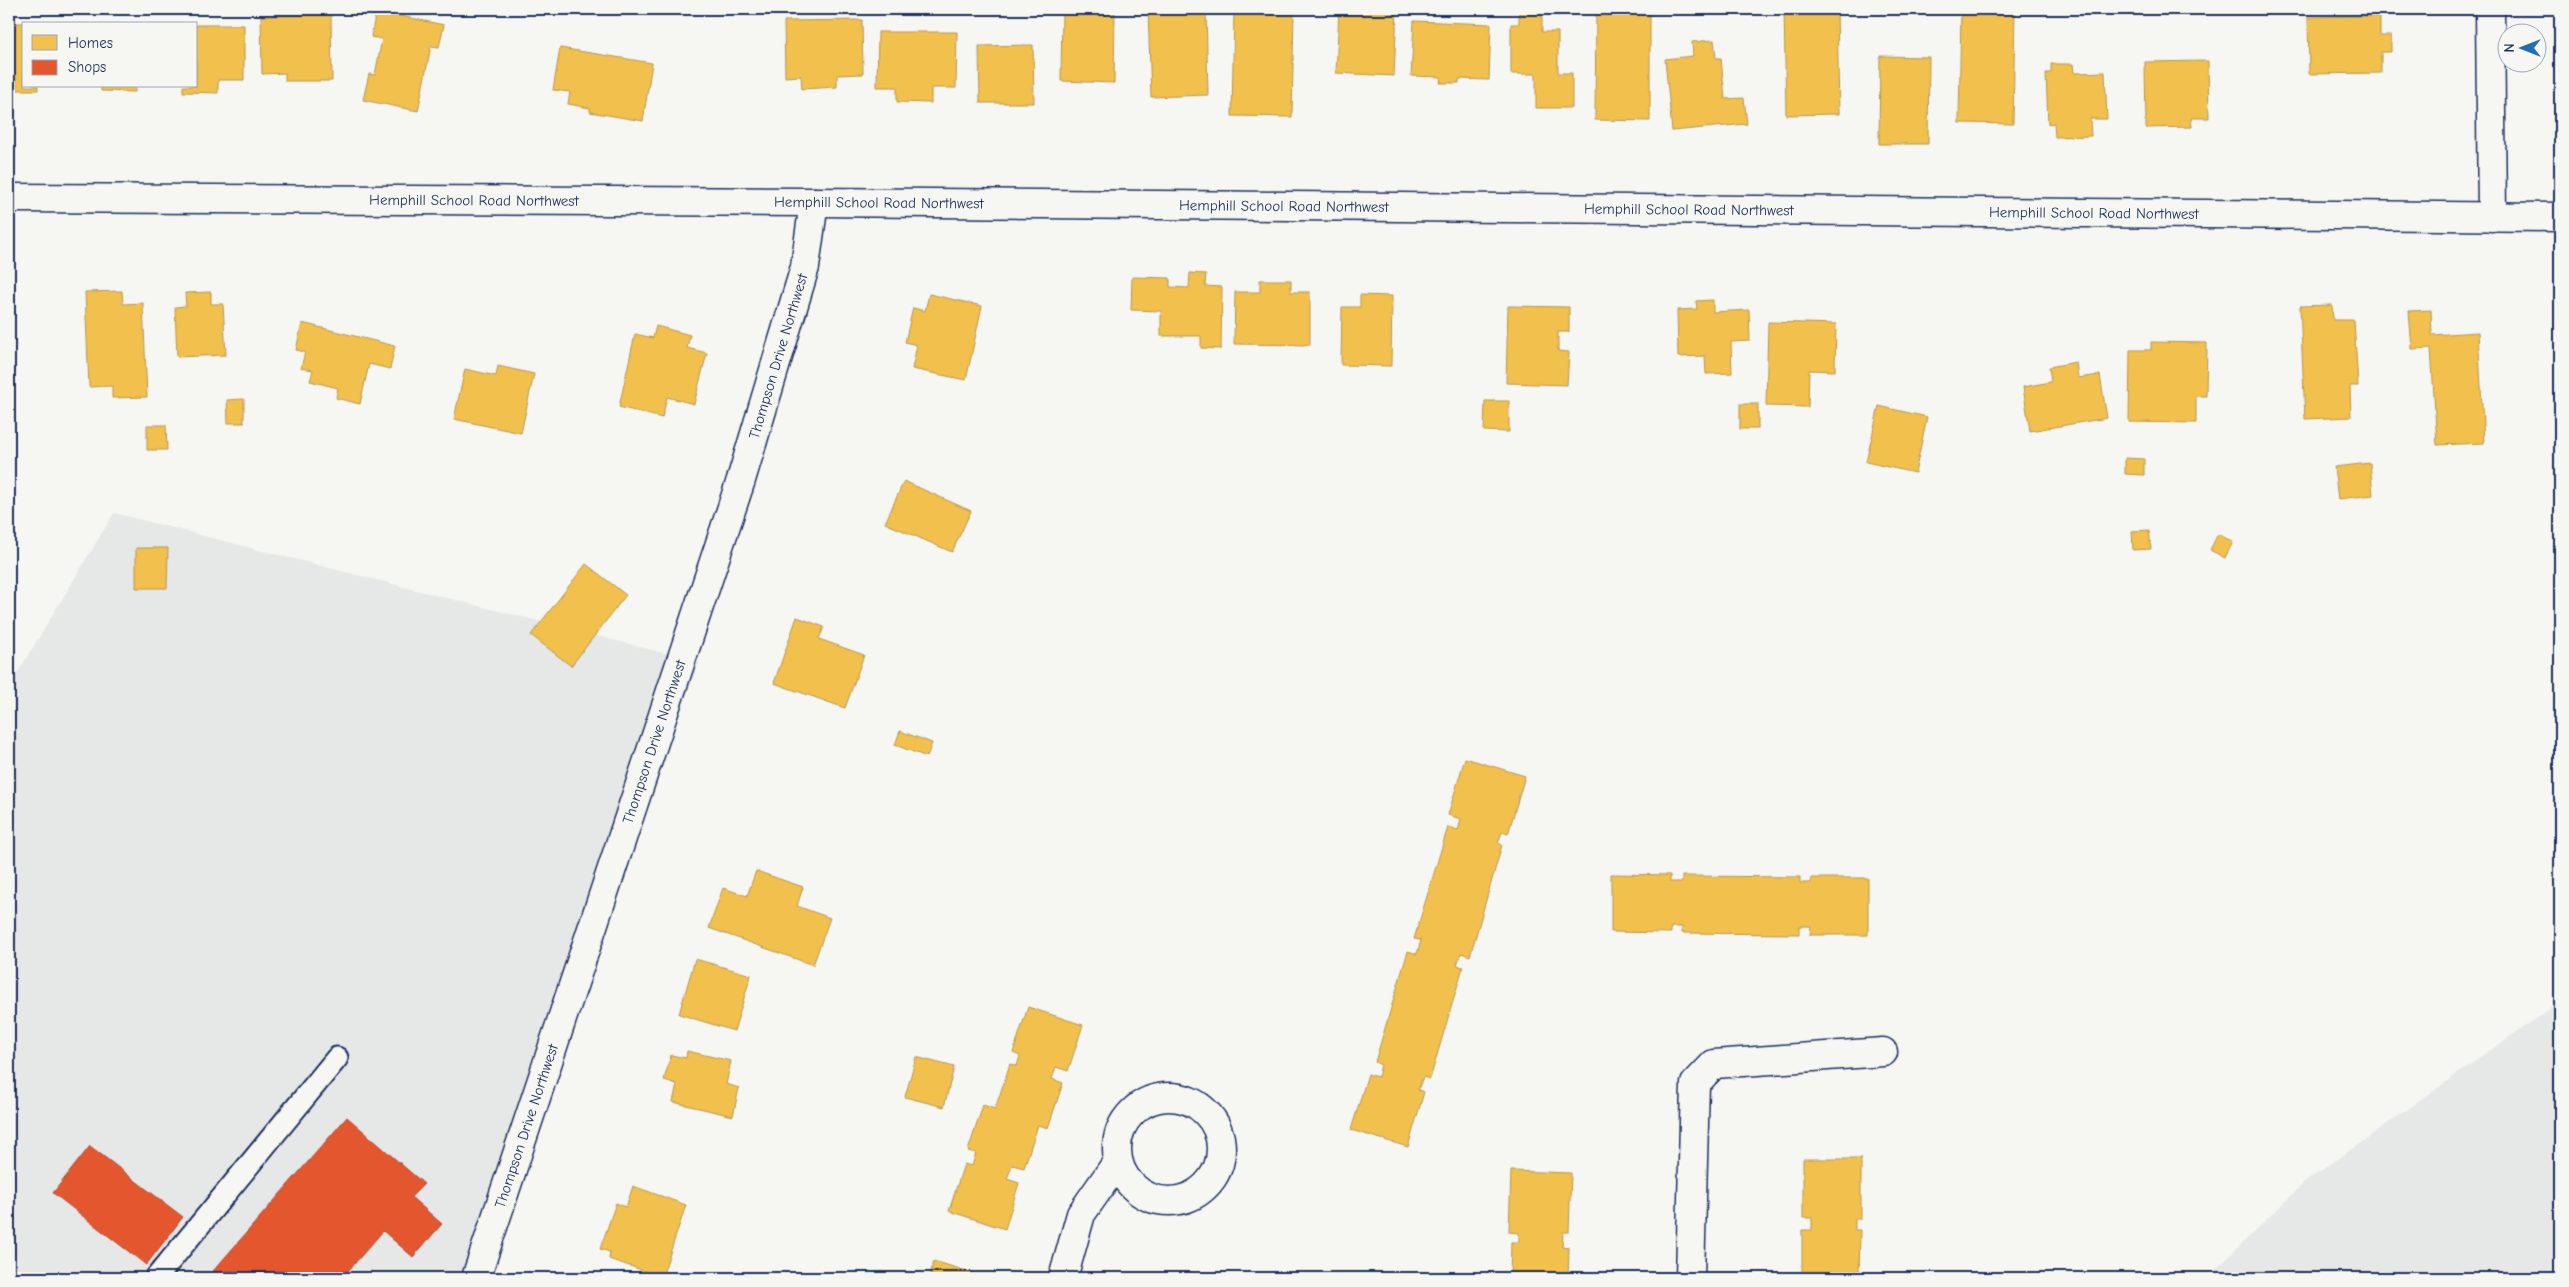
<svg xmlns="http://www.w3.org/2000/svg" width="2569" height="1287" viewBox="0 0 2569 1287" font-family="'Comic Neue',sans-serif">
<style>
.built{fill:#e6e7e7}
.homes{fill:#f2c14e;stroke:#b29553}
.shops{fill:#e4572e;stroke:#a84b3c}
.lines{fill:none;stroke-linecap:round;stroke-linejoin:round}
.service-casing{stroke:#1b2f5e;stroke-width:25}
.minor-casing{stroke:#1b2f5e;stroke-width:31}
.service{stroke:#f6f6f2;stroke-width:21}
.minor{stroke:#f6f6f2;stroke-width:28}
.labels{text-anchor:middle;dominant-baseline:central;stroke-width:5;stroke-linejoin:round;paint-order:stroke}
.street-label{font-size:15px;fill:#1b2f5e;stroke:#f6f6f2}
</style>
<rect width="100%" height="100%" fill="#f6f6f2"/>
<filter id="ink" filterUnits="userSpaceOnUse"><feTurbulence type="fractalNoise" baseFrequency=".02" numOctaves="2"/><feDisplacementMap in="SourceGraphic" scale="10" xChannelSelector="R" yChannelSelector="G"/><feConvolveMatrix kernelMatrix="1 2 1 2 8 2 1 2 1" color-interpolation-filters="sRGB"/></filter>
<g filter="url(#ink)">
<g class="built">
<path d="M114 513 699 662 476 1278H9V687Z"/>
<path d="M2560 1001V1278H2207L2304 1183Z"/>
</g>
<g class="homes">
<path d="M1062 9H1115L1114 83 1061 81Z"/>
<path d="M1148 9H1206L1208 95 1151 97Z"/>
<path d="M1234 9H1294L1292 117 1232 116Z"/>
<path d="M1339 9H1397L1394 76 1336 73Z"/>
<path d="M1596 9H1650V121L1595 120Z"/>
<path d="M1784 9H1837L1839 114 1786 115Z"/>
<path d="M1961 9H2015L2013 124 1959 123Z"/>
<path d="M1519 10H1542V32H1558V73H1572V108H1536V74H1511V24H1519Z"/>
<path d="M376 11 444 25 439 47 431 46 418 111 363 100 369 74 375 75 382 39 371 37Z"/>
<path d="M331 15 332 81H285V73L262 74 261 16Z"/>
<path d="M2380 16V36H2391V52H2381V73L2309 74 2308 17Z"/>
<path d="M862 20 863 74 837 75V87L802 89 801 76 785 77 784 21Z"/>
<path d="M1414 21 1491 24 1489 80 1459 79V83H1440L1441 77 1411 76Z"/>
<path d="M9 23H63L24 24V86H38V90H9Z"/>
<path d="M196 25H244V80H218V93L183 92V86H196Z"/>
<path d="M878 32H957L956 88H931V103L897 102V87H877Z"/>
<path d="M1714 40 1716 58H1721L1725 99 1744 98 1747 124 1672 131 1665 59 1693 56 1692 42Z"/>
<path d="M1033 45 1034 103H980L979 46Z"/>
<path d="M560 48 652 63 643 121 590 112V108L568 104 570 92 553 90Z"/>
<path d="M1880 56 1929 57 1928 144H1879Z"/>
<path d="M2208 61 2209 118H2191L2192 127 2146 128 2145 62Z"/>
<path d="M2051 64H2073L2074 73 2105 72 2107 119H2090L2091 136 2055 137 2054 123 2048 124 2046 73H2051Z"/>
<path d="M101 86H135V92L101 91Z"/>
<path d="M1190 273 1206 274 1205 286 1222 287 1221 349 1201 348V336H1161V311L1131 310 1132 277 1170 278V287L1189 288Z"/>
<path d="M1260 280H1291V292H1310V345L1234 344 1235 292H1260Z"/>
<path d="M122 291 123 304 143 303 147 397 112 398V386L89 387 85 292Z"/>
<path d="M211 292V304H223L226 355 177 357 175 307 186 306 185 293Z"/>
<path d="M929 294 982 306 966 380 912 369 917 345 905 342 913 308 925 311Z"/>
<path d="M1360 295 1392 296 1391 366 1341 365 1342 307H1360Z"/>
<path d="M1713 300V312L1749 310 1750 341 1731 342 1732 373 1706 374 1705 356 1678 357 1677 310 1697 309 1696 301Z"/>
<path d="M2332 305 2333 320H2354L2358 386H2350L2351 417 2305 419 2300 306Z"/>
<path d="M1508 306 1569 307V332H1558V351L1569 352 1567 385 1506 383Z"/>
<path d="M2431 310 2432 335 2478 332 2484 443 2437 445 2431 348 2412 349 2409 311Z"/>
<path d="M1768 322 1836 324 1835 371 1809 370 1808 407 1766 406Z"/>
<path d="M302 323 395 346 390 369 369 364 360 404 336 398 338 388 310 381 313 370 301 368 305 352 296 350Z"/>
<path d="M656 326 690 335 687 348 707 353 694 404 667 397 662 418 619 407 635 334 653 338Z"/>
<path d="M2151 342 2207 343 2206 396H2196V423L2129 422 2130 350H2151Z"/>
<path d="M2076 362 2078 378 2100 375 2107 418 2030 431 2023 387 2051 382 2049 367Z"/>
<path d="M498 366 534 374 521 433 454 419 465 369 496 376Z"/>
<path d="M244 399V423H228L227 400Z"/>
<path d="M1485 401H1509V432L1484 431Z"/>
<rect x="1740" y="404" width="18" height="25"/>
<path d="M1879 406 1927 417 1915 473 1866 462Z"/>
<path d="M147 425H166L167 450H147Z"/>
<path d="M2125 458 2144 459V475L2125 474Z"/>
<path d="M2370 463 2373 495 2338 499 2334 467Z"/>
<path d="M904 481 971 511 952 552 885 523Z"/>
<path d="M2149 530 2151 549 2133 550 2132 531Z"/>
<path d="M2218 534 2233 542 2225 558 2210 550Z"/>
<path d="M136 548H168L167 588H136Z"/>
<path d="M586 564 626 595 571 666 531 635Z"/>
<path d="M797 617 824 627 819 639 864 655 845 708 774 683Z"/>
<path d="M900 731 932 743 927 757 895 745Z"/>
<path d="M1465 758 1525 776 1508 834 1502 832 1498 843 1502 845 1470 956 1461 953 1457 965 1463 967 1430 1079 1423 1077 1418 1090 1424 1092 1408 1147 1351 1130 1368 1074 1378 1077 1381 1065 1375 1062 1408 951 1417 954 1421 940 1414 939 1448 827 1458 831 1461 819 1448 815Z"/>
<path d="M756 871 803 887 797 906 830 918 813 965 709 928 723 888 747 896Z"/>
<path d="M1611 874 1670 875V882H1682V876L1800 877V883H1811V878H1868V935H1810L1811 926H1799V934L1682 933V927H1671V933L1611 932Z"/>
<path d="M695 959 751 975 734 1031 679 1014Z"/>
<path d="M1028 1007 1083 1025 1068 1071 1056 1067 1052 1079 1063 1083 1048 1128 1038 1125 1024 1168 1012 1165 1007 1179 1019 1183 1005 1229 949 1211 964 1164 972 1166 976 1153 968 1151 983 1105 995 1109 1010 1064 1017 1066 1020 1056 1013 1053Z"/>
<path d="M687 1051 731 1061 726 1084 739 1088 733 1116 673 1102 677 1084 664 1080 671 1055 686 1058Z"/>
<path d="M916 1057 954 1067 944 1107 905 1097Z"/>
<path d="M1803 1159H1861V1219H1855V1230H1860L1859 1278H1802V1230H1812V1218H1803Z"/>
<path d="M1511 1171 1571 1173 1569 1232H1563L1562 1247 1569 1248 1568 1278H1510L1511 1242H1519V1233L1509 1232Z"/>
<path d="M633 1186 686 1205 662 1277 609 1259 610 1252 600 1249 616 1203 626 1207Z"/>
<path d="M934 1261 989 1278H929Z"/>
</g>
<g class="shops">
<path d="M347 1117 424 1184 411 1197 442 1224 413 1257 383 1231 342 1278H207Z"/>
<path d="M90 1146 183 1217 146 1265 53 1193Z"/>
</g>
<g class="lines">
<defs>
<path id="service" d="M156 1278 337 1058"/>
<g id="minor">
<path d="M2490 9 2492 217"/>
<path id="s1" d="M9 198 814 202 2560 217"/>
<circle cx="1169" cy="1149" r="52"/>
<path id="s2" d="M476 1278 741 480 805 267 814 202"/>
<path d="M1063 1278 1081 1214 1118 1161"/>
<path d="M1690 1278 1695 1084 1714 1064 1883 1052"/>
</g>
</defs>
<use href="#service" class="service-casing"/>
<use href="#minor" class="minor-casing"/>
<use href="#service" class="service"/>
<use href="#minor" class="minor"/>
</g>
</g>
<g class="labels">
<g class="street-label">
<text stroke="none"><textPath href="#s1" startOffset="465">Hemphill School Road Northwest</textPath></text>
<text stroke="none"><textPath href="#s1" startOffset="870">Hemphill School Road Northwest</textPath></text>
<text stroke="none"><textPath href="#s1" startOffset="1275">Hemphill School Road Northwest</textPath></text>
<text stroke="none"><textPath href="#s1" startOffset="1680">Hemphill School Road Northwest</textPath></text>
<text stroke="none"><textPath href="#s1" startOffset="2085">Hemphill School Road Northwest</textPath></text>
<text stroke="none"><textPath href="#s2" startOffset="970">Thompson Drive Northwest</textPath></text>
<text stroke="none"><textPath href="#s2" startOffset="565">Thompson Drive Northwest</textPath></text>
<text stroke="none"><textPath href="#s2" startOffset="160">Thompson Drive Northwest</textPath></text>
</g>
</g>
<rect width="2569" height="1287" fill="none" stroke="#f6f6f2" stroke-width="30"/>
<rect x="15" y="15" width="2539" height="1257" fill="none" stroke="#1b2f5e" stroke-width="2" filter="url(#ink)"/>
<rect x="22" y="22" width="175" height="65" fill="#f6f6f2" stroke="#9ea6b7"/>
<rect x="32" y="35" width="25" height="15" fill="#f2c14e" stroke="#9ea6b7"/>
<text x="68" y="48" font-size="15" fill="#1b2f5e">Homes</text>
<rect x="32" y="60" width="25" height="15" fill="#e4572e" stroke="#9ea6b7"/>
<text x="68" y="72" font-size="15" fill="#1b2f5e">Shops</text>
<g transform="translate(2522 48) rotate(270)"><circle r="24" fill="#f6f6f2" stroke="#9ea6b7"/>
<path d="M0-4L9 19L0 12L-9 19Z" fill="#1f6fb2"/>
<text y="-8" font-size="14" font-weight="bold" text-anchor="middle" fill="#1b2f5e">N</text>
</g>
</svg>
